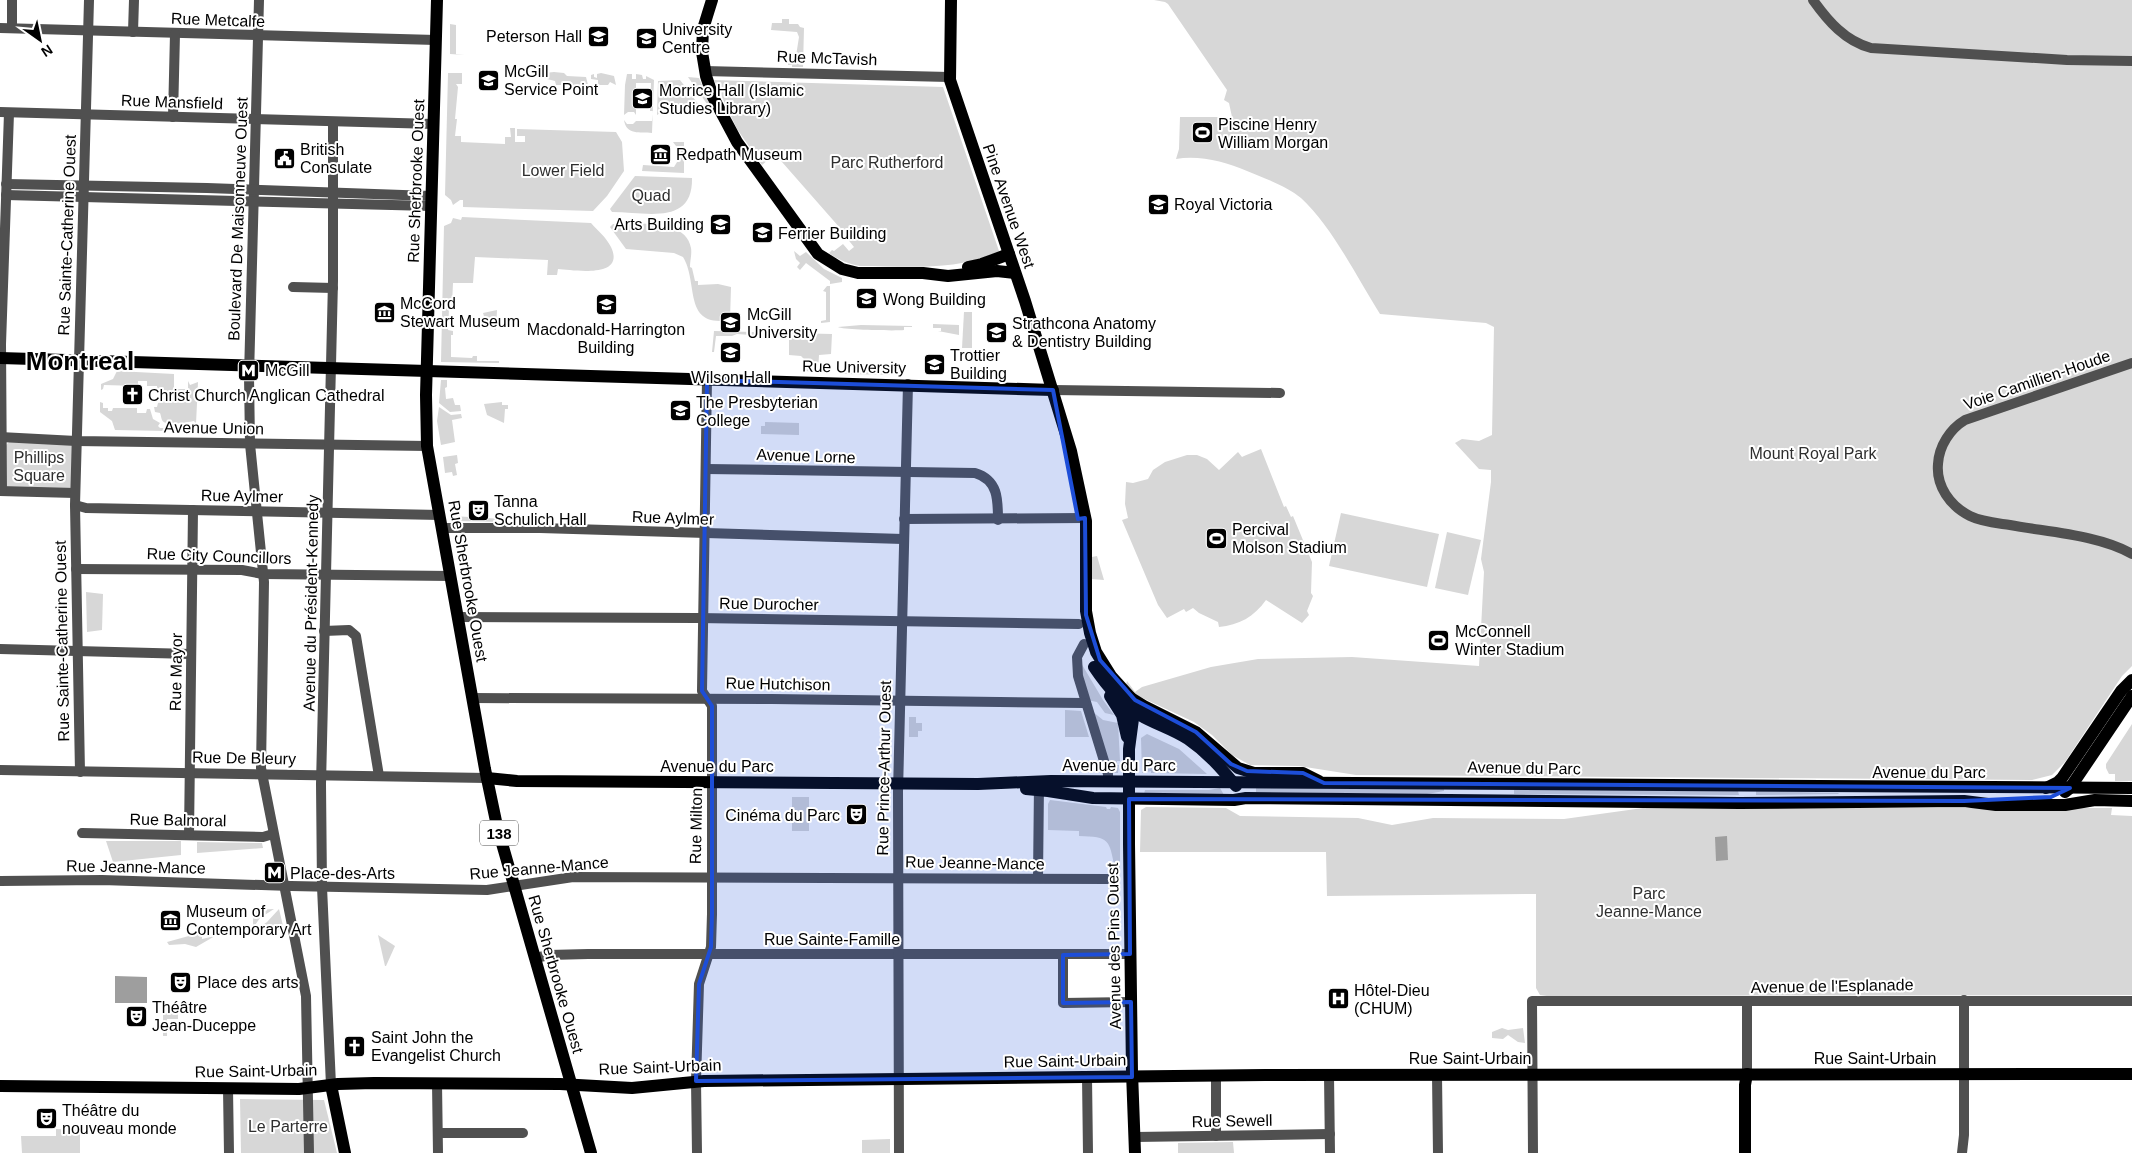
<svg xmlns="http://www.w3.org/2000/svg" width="2132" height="1153" viewBox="0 0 2132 1153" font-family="Arial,sans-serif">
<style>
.green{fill:#d7d7d7}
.water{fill:#9e9e9e}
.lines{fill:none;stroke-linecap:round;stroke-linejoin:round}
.minor{stroke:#505050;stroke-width:10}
.major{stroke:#000;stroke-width:12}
.marked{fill:#1d4ed8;fill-opacity:0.2;stroke:#1d4ed8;stroke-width:4;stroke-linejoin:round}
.labels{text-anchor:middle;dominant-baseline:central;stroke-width:4;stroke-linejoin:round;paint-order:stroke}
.shield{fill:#fff;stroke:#4c4c4c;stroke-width:1}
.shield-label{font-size:15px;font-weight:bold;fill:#000}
.street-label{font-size:16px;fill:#000;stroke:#fff}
.poi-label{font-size:16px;fill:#000;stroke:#fff;text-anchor:start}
.park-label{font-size:16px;fill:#2e2e2e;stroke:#fff}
.town-label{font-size:26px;font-weight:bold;fill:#000;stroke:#fff}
</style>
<rect width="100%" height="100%" fill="#fff"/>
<g class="green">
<path d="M1154 0H2132V666L2122 676 2065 762 2052 775 2032 780 1356 775 1299 766 1250 765 1232 755 1212 735 1194 722 1134 694 1126 685 1127 681 1135 692 1142 687 1211 667 1258 659 1352 657 1479 666 1484 572 1481 559 1491 482V470L1479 469 1455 443 1462 439 1479 441 1492 435 1494 327 1486 323 1380 314C1358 279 1331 225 1301 198 1288 187 1262 177 1247 171 1225 162 1200 155 1176 159L1179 149 1180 117H1232L1229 103 1224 100 1227 90 1168 4 1165 2Z"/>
<path d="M782 19H789V24H798L800 27 804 28 803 67H792V65H788V60L796 56 799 37 797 32 771 30 772 23H782Z"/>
<path d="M450 24 456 25V54L465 55 450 54Z"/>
<path d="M554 72 564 73 567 76 586 77 588 85H556L555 81 543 78 544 73Z"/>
<path d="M448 73H462V84H456L458 87 455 119H457L455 136H461V142L505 144V137H511L510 128H515V142H525V136H517V129L616 132 622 142 624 171 607 196 593 211 463 207V200H460L453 205 451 200 445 195Z"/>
<path d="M601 73 614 76 616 85 610 82 608 85H598V80L591 79V75L594 74V77L597 78V74Z"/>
<path d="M627 74H632V79H636V74L642 75 643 79H646V76L654 80 652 133C640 132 626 135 624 120L627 124H633L636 121H652L653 111H650L651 83H636V115L634 112H628L624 115 625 85Z"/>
<path d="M688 77 699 78 714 114Z"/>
<path d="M680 80 705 113 682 112V109H666L657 115 658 81Z"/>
<path d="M714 80 943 87 999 251C957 272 906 266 860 266 849 264 838 260 829 253L832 250 834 251 843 244 849 251 854 247 846 237 847 236 775 154 762 165 737 129Z"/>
<path d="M673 142H684V173L642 171 643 165 674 167 682 154Z"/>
<path d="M635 176 692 178C693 226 646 212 612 212L610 209Z"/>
<path d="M462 217 591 223C598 231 606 237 611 247 626 279 573 270 558 269L557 275H547L548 260 475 257 473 283H453L452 304 454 305V308L449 309 448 330 453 331V335H451V357L472 358 473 356H477V361H499V363L441 362 444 226 451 223 453 218 461 220Z"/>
<path d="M613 224C635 224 686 218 691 248 692 254 690 261 690 267L692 268 695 281H698V285L718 284 731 287 730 320C682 328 699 283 683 257L674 253 626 249 610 227Z"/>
<path d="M794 251 800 256 806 252 824 269 842 278V282L830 284V281L806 263 800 270 797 267 800 263 796 259Z"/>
<path d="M827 286H830V322L821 323V321L826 320V292L823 291Z"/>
<path d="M497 310 496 330 487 326 483 313Z"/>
<path d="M964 312H972V348H962Z"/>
<path d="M933 324 959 325V335L938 331H941V328H933Z"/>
<path d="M861 325 912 326V327H904V330C897 331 844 330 838 327Z"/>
<path d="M714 331 832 334 831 354 819 355 818 372 804 371V359L801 356 789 355V338L737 334 732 336H716L714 352H712Z"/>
<path d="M843 364H852V368H860V364L894 365V371L899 372 901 375 843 374Z"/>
<path d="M117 371 174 374V389H188V381L190 385 198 382 196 424 194 421C189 422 165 427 162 420 161 418 161 415 160 413L155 412 154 407H157L158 403 161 402V392H157V386H147V381H138V386L104 385 103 389 101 390V384L113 379Z"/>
<path d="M441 380H447V387L445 388 446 399 453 398 455 405H460L461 411 450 412 439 403Z"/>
<path d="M100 402 103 403V408H108V411H112L113 408H137V413H146L147 409H150L153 419 160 423 158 426 160 428H165V431L115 430 112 421 100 412Z"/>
<path d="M502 402V405H508V409H505L504 423 487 415 484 404Z"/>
<path d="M439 407 451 415 461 414 462 418 452 420 455 442 441 445 437 421Z"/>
<path d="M765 422 799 423V435L761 434V426H765Z"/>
<path d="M9 442 73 443 71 489 7 487 6 445Z"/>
<path d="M1261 449 1284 507 1286 506 1291 517 1293 516 1312 562 1311 593 1313 596 1307 611 1309 615 1302 623 1266 600C1254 617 1239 625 1219 627L1218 622 1199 613 1193 608 1186 612 1184 609 1167 618 1158 605 1122 520 1128 518 1125 504 1126 482 1133 483 1148 479 1153 470 1165 462 1187 455H1197L1207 459 1219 470 1238 452 1242 457 1244 456Z"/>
<path d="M457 455 458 463 455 464 457 475 453 476 452 472 445 473 443 457Z"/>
<path d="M1341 513 1439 534 1427 587 1329 566Z"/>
<path d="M452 516 503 519V522L456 521Z"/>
<path d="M1447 532 1481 540 1468 595 1435 588Z"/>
<path d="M1097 556 1104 580 1091 579 1092 557Z"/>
<path d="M86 592 103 594 102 630 87 632Z"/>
<path d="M1081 663 1103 700 1114 715 1105 713 1097 702 1087 700Z"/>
<path d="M1065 710 1081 711 1089 737H1065Z"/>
<path d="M1093 712 1103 720 1118 723 1120 761H1117V765H1119L1118 773H1111Z"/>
<path d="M909 717H916V723H922V731H918V737H909Z"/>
<path d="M2132 724V781H2115V774H2109L2106 768V764Z"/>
<path d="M1147 734 1179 749 1207 774 1151 773V771L1142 773 1141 738Z"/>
<path d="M1256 787 1444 789V791L1427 794 1256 792Z"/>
<path d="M1220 788 1224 795 1144 794 1145 790H1209Z"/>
<path d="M1514 789 1738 791 1739 795 1514 794Z"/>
<path d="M1756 791 1838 793 1839 794 1756 795Z"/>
<rect x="792" y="797" width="17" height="34"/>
<path d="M1050 800 1106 807 1107 809H1110L1111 807 1118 808 1120 812V869H1115C1109 839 1110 837 1079 836V831L1048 830V804Z"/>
<path d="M1146 807 1226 808 1240 816 1358 818 1392 825 1433 818 1564 819 1643 808H2112L2111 815 2132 816V995L1547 996 1540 995 1536 988V894L1327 896 1326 852H1140L1141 810Z"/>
<path d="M106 841H181V855L113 862Z"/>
<path d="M197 842 262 843 263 848 197 853Z"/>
<path d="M274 909 260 918 253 928V910Z"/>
<path d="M279 909 284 930 253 932 267 922Z"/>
<path d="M196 934H202V939L215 936 196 947 185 944 169 945 167 942Z"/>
<path d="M378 935 395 946 386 966H385Z"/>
<path d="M163 1013H178V1019H167V1036H163Z"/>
<path d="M1502 1028 1508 1030 1523 1028 1525 1043 1518 1042 1508 1035 1503 1039 1492 1038V1032Z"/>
<path d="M240 1099 324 1100 337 1153H241Z"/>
<path d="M56 1129 80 1130V1153H22L21 1136H56Z"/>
<path d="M890 1139V1153H862V1140Z"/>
<path d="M1233 1142 1234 1153H1178V1143Z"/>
</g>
<g class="water">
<path d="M1192 127 1213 128V139H1192Z"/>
<path d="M1727 836 1728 860 1716 861 1715 837Z"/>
<path d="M115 976 147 977V1003H115Z"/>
</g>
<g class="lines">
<g class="minor">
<path d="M259 0 249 376 250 444 264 582 261 768 306 996 309 1153"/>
<path d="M1813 0C1828 21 1845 41 1871 48L2067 60 2132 61"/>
<path d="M0 28 436 40"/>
<path d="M12 28V0"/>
<path d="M133 32 134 0"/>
<path d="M705 71 949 77"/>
<path d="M0 112 434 124"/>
<path d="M173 117 175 34"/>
<path d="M6 184 207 188 431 196"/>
<path d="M6 195 431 206"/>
<path d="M293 287 333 288"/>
<path d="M2132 363 1965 420C1950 429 1939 446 1938 464 1936 486 1950 506 1970 516 1982 522 1997 523 2010 525 2047 532 2100 535 2132 554"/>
<path d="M1053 390 1280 393"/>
<path d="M0 437 76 441 427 446"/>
<path d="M706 469 975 473C998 480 998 499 998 520"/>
<path d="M0 491 75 493"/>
<path d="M2 491 1 344 9 113"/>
<path d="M75 505 86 508 440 515"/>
<path d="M904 519 1085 518"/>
<path d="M442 528H540L903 539"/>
<path d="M76 569 242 570 263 574 451 576"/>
<path d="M458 617 697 618 1079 624"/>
<path d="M324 631 349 630 356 636 379 776"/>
<path d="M1084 644 1077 657 1078 676 1108 774V782"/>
<path d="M0 649 191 654"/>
<path d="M472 698 772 699 1084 703"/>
<path d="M0 770 487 778"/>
<path d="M80 772 75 505 89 0"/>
<path d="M82 833 263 837 273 834"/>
<path d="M189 835 193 510"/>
<path d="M1038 878 1039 784"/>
<path d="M0 881 102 880 291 886 487 890 573 877 1110 879"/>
<path d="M1063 955V1003L1131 1002"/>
<path d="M535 958 549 955 588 954H1130"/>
<path d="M1747 1002V1074"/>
<path d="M1329 1075 1330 1153"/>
<path d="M1437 1075 1438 1153"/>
<path d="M1087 1077 1088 1153"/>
<path d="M437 1083 438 1153"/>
<path d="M331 1085 322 887 321 784 333 281V122"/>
<path d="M228 1089 229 1153"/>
<path d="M438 1133H523"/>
<path d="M1216 1136V1076"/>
<path d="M1135 1137 1330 1134"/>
<path d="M697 1153 696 1081 699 984 711 947 712 914V706L702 691 707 380"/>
<path d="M899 1153 898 792 908 384"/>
<path d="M1533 1153 1532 1001H2132"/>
<path d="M1962 1153 1964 1135V1000"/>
</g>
<g class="major">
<path d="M437 0 426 395 427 446 485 769 497 826 591 1153"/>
<path d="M712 0 703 29 702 52 706 76 713 97 737 142 818 254 842 269 858 273H923L948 276 997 271 1015 273"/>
<path d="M951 0 950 80 1025 301 1071 451 1086 521V611L1090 633 1096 652 1111 676 1131 698 1144 706 1196 732 1238 768 1254 773H1303L1319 781"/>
<path d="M968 267 982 264 1009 254"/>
<path d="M0 358 1053 390"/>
<path d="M1094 667C1106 685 1121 703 1140 715 1155 724 1173 729 1188 739 1207 752 1221 768 1236 786"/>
<path d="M1110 696 1122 715 1127 737"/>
<path d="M1131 698 1133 719 1129 749V844L1132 1072 1135 1153"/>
<path d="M487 778 517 781 978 784 1051 781 2132 788"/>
<path d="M2046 788 2058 782 2062 778 2121 691 2132 680"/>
<path d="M1026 789 1048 791 1093 798 1234 800 1246 798 1739 803 1964 801 1996 805H2065L2095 800 2132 801"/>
<path d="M2065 792 2070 788 2132 696"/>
<path d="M331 1085 345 1153"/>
<path d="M0 1086 299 1089 338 1084 374 1083 560 1084 632 1088 704 1081 1265 1075 2132 1074"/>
<path d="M1745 1153V1085L1747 1074"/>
</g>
</g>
<path class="marked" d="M707 380 1053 390 1078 519 1085 518 1086 615 1100 660 1135 700 1196 732 1231 764 1247 771 1303 773 1324 783 2070 788 2051 797 1964 801 1129 799 1130 954 1063 955V1003L1131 1002 1132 1077 696 1081 699 984 711 947 712 914V706L702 691Z"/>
<defs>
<symbol id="university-square" viewBox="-11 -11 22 22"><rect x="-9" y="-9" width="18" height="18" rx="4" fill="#000" stroke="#fff"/><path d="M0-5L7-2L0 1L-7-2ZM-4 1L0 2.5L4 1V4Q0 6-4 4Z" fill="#fff"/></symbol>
<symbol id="stadium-square" viewBox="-11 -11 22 22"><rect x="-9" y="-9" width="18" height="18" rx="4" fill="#000" stroke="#fff"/><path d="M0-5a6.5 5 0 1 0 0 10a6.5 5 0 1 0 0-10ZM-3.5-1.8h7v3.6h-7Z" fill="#fff"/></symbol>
<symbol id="museum-square" viewBox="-11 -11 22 22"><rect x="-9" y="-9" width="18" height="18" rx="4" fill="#000" stroke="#fff"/><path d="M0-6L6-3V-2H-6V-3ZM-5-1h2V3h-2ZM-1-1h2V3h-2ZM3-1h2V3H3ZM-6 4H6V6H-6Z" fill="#fff"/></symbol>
<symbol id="civic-square" viewBox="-11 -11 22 22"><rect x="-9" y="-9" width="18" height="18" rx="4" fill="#000" stroke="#fff"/><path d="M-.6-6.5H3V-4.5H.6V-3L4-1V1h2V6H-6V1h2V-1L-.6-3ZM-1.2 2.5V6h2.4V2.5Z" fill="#fff"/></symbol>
<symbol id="metro-square" viewBox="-11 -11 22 22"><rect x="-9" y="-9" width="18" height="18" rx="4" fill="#000" stroke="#fff"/><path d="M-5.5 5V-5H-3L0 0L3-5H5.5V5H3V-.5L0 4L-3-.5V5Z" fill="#fff"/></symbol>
<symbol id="church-square" viewBox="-11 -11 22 22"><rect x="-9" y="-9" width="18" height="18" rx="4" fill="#000" stroke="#fff"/><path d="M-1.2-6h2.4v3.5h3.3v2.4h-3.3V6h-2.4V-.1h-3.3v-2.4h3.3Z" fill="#fff"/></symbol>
<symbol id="theatre-square" viewBox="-11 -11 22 22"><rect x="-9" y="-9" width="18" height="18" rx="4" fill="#000" stroke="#fff"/><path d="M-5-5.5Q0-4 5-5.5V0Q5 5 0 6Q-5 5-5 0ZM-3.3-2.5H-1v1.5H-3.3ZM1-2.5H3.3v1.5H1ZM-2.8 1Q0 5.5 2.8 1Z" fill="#fff"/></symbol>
<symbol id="hospital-square" viewBox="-11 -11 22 22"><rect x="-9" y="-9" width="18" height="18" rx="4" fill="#000" stroke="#fff"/><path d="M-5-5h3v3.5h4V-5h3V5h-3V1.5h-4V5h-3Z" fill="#fff"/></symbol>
</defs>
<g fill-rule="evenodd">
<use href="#university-square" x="586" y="24" width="25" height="25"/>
<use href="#university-square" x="634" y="26" width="25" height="25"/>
<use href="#university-square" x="476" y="68" width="25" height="25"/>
<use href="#university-square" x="630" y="86" width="25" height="25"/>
<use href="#stadium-square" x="1190" y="120" width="25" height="25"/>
<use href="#museum-square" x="648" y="142" width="25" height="25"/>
<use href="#civic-square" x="272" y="146" width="25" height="25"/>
<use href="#university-square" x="1146" y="192" width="25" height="25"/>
<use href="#university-square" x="708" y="212" width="25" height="25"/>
<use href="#university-square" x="750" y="220" width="25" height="25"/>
<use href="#university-square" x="854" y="286" width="25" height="25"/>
<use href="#university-square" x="594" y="292" width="25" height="25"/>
<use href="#museum-square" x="372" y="300" width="25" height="25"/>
<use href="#university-square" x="718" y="310" width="25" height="25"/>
<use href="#university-square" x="984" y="320" width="25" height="25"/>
<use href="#university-square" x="718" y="340" width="25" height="25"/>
<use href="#university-square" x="922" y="352" width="25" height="25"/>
<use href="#metro-square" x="236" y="358" width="25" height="25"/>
<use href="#church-square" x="120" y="382" width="25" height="25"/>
<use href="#university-square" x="668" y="398" width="25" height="25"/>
<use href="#theatre-square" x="466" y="498" width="25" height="25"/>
<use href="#stadium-square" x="1204" y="526" width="25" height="25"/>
<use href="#stadium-square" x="1426" y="628" width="25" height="25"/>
<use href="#theatre-square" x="844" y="802" width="25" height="25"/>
<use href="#metro-square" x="262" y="860" width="25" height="25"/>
<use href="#museum-square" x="158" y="908" width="25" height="25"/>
<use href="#theatre-square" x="168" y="970" width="25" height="25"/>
<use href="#hospital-square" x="1326" y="986" width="25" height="25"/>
<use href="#theatre-square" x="124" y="1004" width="25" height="25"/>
<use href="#church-square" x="342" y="1034" width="25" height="25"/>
<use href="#theatre-square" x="34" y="1106" width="25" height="25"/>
</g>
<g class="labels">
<rect class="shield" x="480" y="820.5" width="38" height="25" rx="4"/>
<g class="shield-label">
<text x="499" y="833">138</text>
</g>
<g class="street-label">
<text transform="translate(218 20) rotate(2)">Rue Metcalfe</text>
<text transform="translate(827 58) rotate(2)">Rue McTavish</text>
<text transform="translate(172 102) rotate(2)">Rue Mansfield</text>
<text transform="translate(416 181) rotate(-88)">Rue Sherbrooke Ouest</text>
<text transform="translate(1009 206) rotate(71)">Pine Avenue West</text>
<text transform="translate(238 219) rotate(-88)">Boulevard De Maisonneuve Ouest</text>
<text transform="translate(67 235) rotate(-88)">Rue Sainte-Catherine Ouest</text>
<text transform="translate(854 367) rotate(1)">Rue University</text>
<text transform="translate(2037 380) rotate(-19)">Voie Camillien-Houde</text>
<text transform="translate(214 428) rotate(1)">Avenue Union</text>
<text transform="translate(806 456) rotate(2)">Avenue Lorne</text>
<text transform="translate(242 496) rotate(1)">Rue Aylmer</text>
<text transform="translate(673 518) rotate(2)">Rue Aylmer</text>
<text transform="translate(219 556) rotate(2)">Rue City Councillors</text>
<text transform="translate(468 581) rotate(80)">Rue Sherbrooke Ouest</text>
<text transform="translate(311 603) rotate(-89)">Avenue du Président-Kennedy</text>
<text transform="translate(769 604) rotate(1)">Rue Durocher</text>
<text transform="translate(62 641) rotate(-91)">Rue Sainte-Catherine Ouest</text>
<text transform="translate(176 672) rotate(-89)">Rue Mayor</text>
<text transform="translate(778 684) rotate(1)">Rue Hutchison</text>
<text transform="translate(244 758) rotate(1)">Rue De Bleury</text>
<text x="1119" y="765">Avenue du Parc</text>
<text x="717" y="766">Avenue du Parc</text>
<text transform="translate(884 768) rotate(-89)">Rue Prince-Arthur Ouest</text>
<text transform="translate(1524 768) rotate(1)">Avenue du Parc</text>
<text x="1929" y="772">Avenue du Parc</text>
<text transform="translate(178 820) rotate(1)">Rue Balmoral</text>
<text transform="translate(696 826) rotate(-89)">Rue Milton</text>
<text transform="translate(975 863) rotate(1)">Rue Jeanne-Mance</text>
<text transform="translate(136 867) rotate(1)">Rue Jeanne-Mance</text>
<text transform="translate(539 868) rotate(-5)">Rue Jeanne-Mance</text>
<text x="832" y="939">Rue Sainte-Famille</text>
<text transform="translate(1114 946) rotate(-91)">Avenue des Pins Ouest</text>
<text transform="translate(556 974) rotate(74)">Rue Sherbrooke Ouest</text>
<text transform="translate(1832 986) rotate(-1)">Avenue de l'Esplanade</text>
<text x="1470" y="1058">Rue Saint-Urbain</text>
<text x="1875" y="1058">Rue Saint-Urbain</text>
<text transform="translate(1065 1061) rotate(-1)">Rue Saint-Urbain</text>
<text transform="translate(660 1067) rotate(-2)">Rue Saint-Urbain</text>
<text transform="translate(256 1071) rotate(-1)">Rue Saint-Urbain</text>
<text transform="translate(1232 1121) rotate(-1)">Rue Sewell</text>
</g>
<g class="poi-label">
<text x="662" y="29">University<tspan x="662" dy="18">Centre</tspan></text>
<text x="582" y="36" text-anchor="end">Peterson Hall</text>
<text x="504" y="71">McGill<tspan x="504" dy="18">Service Point</tspan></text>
<text x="659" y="90">Morrice Hall (Islamic<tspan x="659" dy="18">Studies Library)</tspan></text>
<text x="1218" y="124">Piscine Henry<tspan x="1218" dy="18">William Morgan</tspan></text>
<text x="300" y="149">British<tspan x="300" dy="18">Consulate</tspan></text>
<text x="676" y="154">Redpath Museum</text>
<text x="1174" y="204">Royal Victoria</text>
<text x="704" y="224" text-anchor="end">Arts Building</text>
<text x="778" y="233">Ferrier Building</text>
<text x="883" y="299">Wong Building</text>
<text x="400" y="303">McCord<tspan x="400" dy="18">Stewart Museum</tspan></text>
<text x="747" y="314">McGill<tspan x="747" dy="18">University</tspan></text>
<text x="1012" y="323">Strathcona Anatomy<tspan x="1012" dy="18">&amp; Dentistry Building</tspan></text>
<text x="606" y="329" text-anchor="middle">Macdonald-Harrington<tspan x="606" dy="18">Building</tspan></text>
<text x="950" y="355">Trottier<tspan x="950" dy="18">Building</tspan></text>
<text x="265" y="370">McGill</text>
<text x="731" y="377" text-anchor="middle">Wilson Hall</text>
<text x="148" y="395">Christ Church Anglican Cathedral</text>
<text x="696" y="402">The Presbyterian<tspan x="696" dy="18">College</tspan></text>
<text x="494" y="501">Tanna<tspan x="494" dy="18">Schulich Hall</tspan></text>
<text x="1232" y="529">Percival<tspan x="1232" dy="18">Molson Stadium</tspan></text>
<text x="1455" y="631">McConnell<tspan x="1455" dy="18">Winter Stadium</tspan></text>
<text x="840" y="815" text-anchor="end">Cinéma du Parc</text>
<text x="290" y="873">Place-des-Arts</text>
<text x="186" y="911">Museum of<tspan x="186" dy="18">Contemporary Art</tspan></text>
<text x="197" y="982">Place des arts</text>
<text x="1354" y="990">Hôtel-Dieu<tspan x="1354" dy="18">(CHUM)</tspan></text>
<text x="152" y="1007">Théâtre<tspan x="152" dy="18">Jean-Duceppe</tspan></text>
<text x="371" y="1037">Saint John the<tspan x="371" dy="18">Evangelist Church</tspan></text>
<text x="62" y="1110">Théâtre du<tspan x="62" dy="18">nouveau monde</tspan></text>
</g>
<g class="park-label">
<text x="887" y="162">Parc Rutherford</text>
<text x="563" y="170">Lower Field</text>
<text x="651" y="195">Quad</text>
<text x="1813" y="453">Mount Royal Park</text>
<text x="39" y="457">Phillips<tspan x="39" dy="18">Square</tspan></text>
<text x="1649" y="893">Parc<tspan x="1649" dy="18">Jeanne-Mance</tspan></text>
<text x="288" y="1126">Le Parterre</text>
</g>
<g class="town-label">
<text x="80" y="361">Montreal</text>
</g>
</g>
<g transform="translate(40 40) rotate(147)" stroke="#ffffff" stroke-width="4" paint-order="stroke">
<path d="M0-4L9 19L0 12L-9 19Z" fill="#000000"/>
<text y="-8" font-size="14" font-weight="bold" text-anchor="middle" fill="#000000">N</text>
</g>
</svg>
